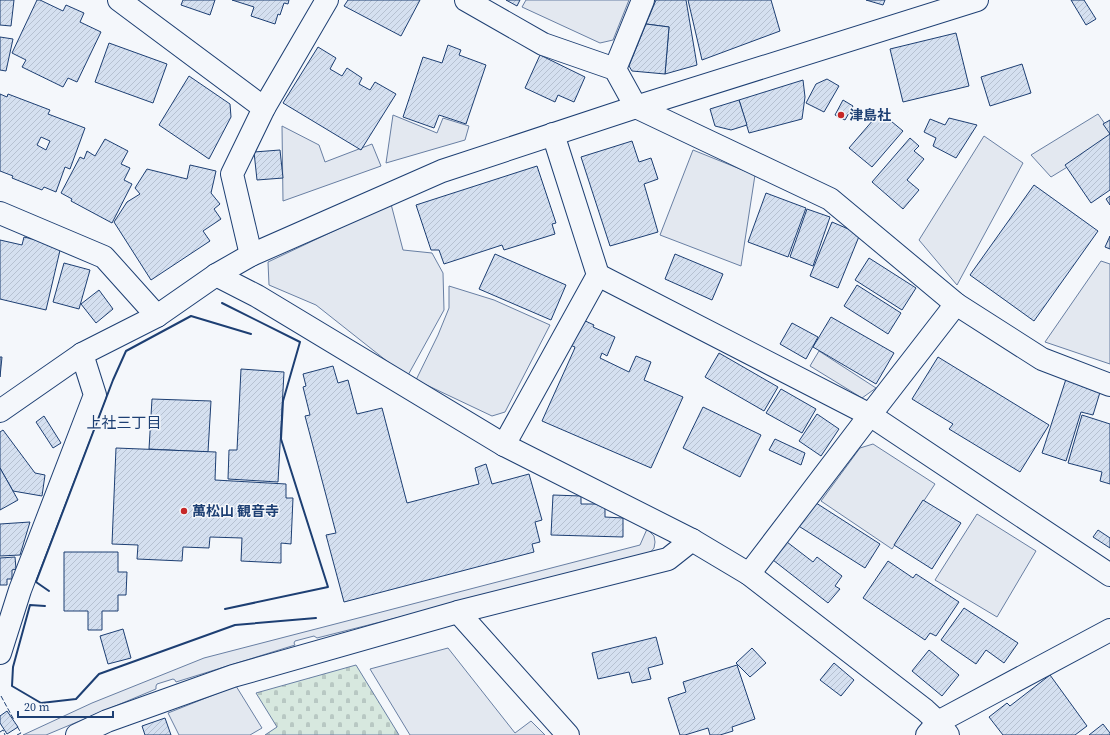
<svg xmlns="http://www.w3.org/2000/svg" width="1110" height="735" viewBox="0 0 1110 735" font-family="'Source Serif 4','Noto Sans JP',serif">
<style>
.cemetery{fill:url(#cemetery-stones);stroke:#687fa3}
.parking{fill:#e3e8f0;stroke:#687fa3}
.building{fill:url(#building-hatch);stroke:#1d3f73;fill-rule:evenodd}
.lines{fill:none;stroke-linecap:round;stroke-linejoin:round}
.minor-casing{stroke:#1d3f73;stroke-width:24}
.tertiary-casing{stroke:#1d3f73;stroke-width:24}
.minor{stroke:#f4f7fb;stroke-width:22}
.tertiary{stroke:#f4f7fb;stroke-width:22}
.fence{stroke:#1d3f73;stroke-width:1;stroke-dasharray:5 2;stroke-linecap:butt}
.wall{stroke:#1d3f73;stroke-width:2}
.poi-dot{fill:#c62828;stroke:#f4f7fb;stroke-width:1.5}
.labels{text-anchor:middle;dominant-baseline:central;stroke-width:3;stroke-linejoin:round;paint-order:stroke}
.poi-label{font-size:14px;font-weight:bold;fill:#1d3f73;stroke:#f4f7fb;text-anchor:start}
.neighbourhood-label{font-size:15px;fill:#1d3f73;stroke:#f4f7fb}
</style>
<defs>
<pattern id="cemetery-stones" width="16" height="16" patternUnits="userSpaceOnUse"><rect width="16" height="16" fill="#d7e8df"/><path d="M2 7V4a2 2 0 0 1 4 0v3zM10 15v-3a2 2 0 0 1 4 0v3z" fill="#b8c8c3"/></pattern>
<pattern id="building-hatch" width="6" height="6" patternUnits="userSpaceOnUse"><rect width="6" height="6" fill="#d5e0f0"/><path d="M-1 1l2-2M0 6l6-6M5 7l2-2" fill="none" stroke="#b6c1d1"/></pattern>
</defs>
<rect width="100%" height="100%" fill="#f4f7fb"/>
<path class="cemetery" d="M356 665 399 735H265L277 727 256 693Z"/>
<g class="parking">
<path d="M526 0H629L613 40 600 43 522 7Z"/>
<path d="M1098 114 1110 131V141L1051 177 1031 155Z"/>
<path d="M393 115 437 133 443 118 469 126 465 140 386 163Z"/>
<path d="M282 126 319 145 325 162 372 144 381 166 283 201Z"/>
<path d="M984 136 1023 163 957 285 919 240Z"/>
<path d="M693 150 755 175 741 266 660 235Z"/>
<path d="M391 204 403 250 432 253 443 273 444 310 407 377 316 305 269 285 268 262Z"/>
<path d="M1101 261 1110 264V364L1045 342Z"/>
<path d="M449 286 494 300 550 325 505 412 492 416 416 380 438 335 449 308Z"/>
<path d="M819 351 876 388 862 398 810 366Z"/>
<path d="M873 444 935 484 892 549 821 501 860 448Z"/>
<path d="M977 514 1036 551 997 617 935 580Z"/>
<path d="M647 529 654 536 655 542 654 548 649 554 317 638 314 636 295 641 294 643 295 645 176 682 175 680 173 679 157 684 156 686V689L46 735H23L92 703 204 658 640 545Z"/>
<path d="M448 648 515 733 531 721 545 735H410L370 669Z"/>
<path d="M236 686 262 728 250 735H179L168 713Z"/>
</g>
<g class="building">
<path d="M0 0H14L11 26 0 25Z"/>
<path d="M37 0H40L63 11 66 5 84 13 80 22 101 32 77 82 68 78 63 87 22 67 26 60 12 53Z"/>
<path d="M183 0H215L210 15 181 5Z"/>
<path d="M232 0H289L288 4 284 3 280 15 278 14 275 24 251 16 254 7Z"/>
<path d="M348 0H420L401 36 344 6Z"/>
<path d="M506 0H520L517 6Z"/>
<path d="M656 0H686L697 65 665 74 669 27 646 24Z"/>
<path d="M688 0H771L780 31 702 60Z"/>
<path d="M866 0H885L883 5Z"/>
<path d="M1071 0H1084L1096 19 1086 25Z"/>
<path d="M646 24 669 27 665 74 632 71 629 66Z"/>
<path d="M956 33 969 86 903 102 890 49Z"/>
<path d="M0 37 13 39 6 71 0 70Z"/>
<path d="M109 43 167 64 153 103 95 82Z"/>
<path d="M448 45 461 50 459 55 486 65 466 124 439 115 434 128 403 117 423 57 442 63Z"/>
<path d="M318 47 336 58 330 69 342 76 347 68 362 78 359 84 370 90 375 82 396 94 361 150 283 103Z"/>
<path d="M540 55 585 77 574 102 558 95 555 102 525 88Z"/>
<path d="M1022 64 1031 93 990 106 981 77Z"/>
<path d="M189 76 230 104 231 117 209 159 159 125Z"/>
<path d="M827 79 839 86 824 112 806 103 816 84Z"/>
<path d="M803 80 805 97 802 119 749 133 739 100Z"/>
<path d="M0 94 7 97 8 94 50 110 48 114 85 128 70 169 65 167 56 192 44 187 42 190 12 178 13 176 0 171ZM41 137 50 141 46 150 37 145Z"/>
<path d="M739 100 747 125 731 130 715 126 710 109Z"/>
<path d="M843 100 853 106 845 120 835 115Z"/>
<path d="M880 112 903 131 872 167 849 148Z"/>
<path d="M949 118 977 125 956 158 933 146 936 138 924 132 930 119 945 125Z"/>
<path d="M1110 120V190L1091 203 1065 165 1110 134 1103 124Z"/>
<path d="M910 138 919 146 914 151 924 159 907 180 919 190 903 209 872 182Z"/>
<path d="M105 139 128 151 121 164 130 168 124 180 132 184 112 223 71 201 72 199 61 193 80 157 84 159 87 151 95 156Z"/>
<path d="M632 141 639 162 651 158 658 179 644 184 658 232 610 246 581 157Z"/>
<path d="M280 150 283 178 257 180 254 152Z"/>
<path d="M190 165 216 171 211 193 220 204 214 209 221 219 203 231 210 241 151 280 114 222 127 202 140 194 135 188 147 169 187 179Z"/>
<path d="M537 166 556 223 552 224 555 234 504 250 502 245 444 264 439 250H431L416 205Z"/>
<path d="M1034 185 1098 231 1034 321 970 275Z"/>
<path d="M766 193 806 208 788 257 748 242Z"/>
<path d="M1110 196V205L1106 199Z"/>
<path d="M807 209 830 217 813 266 790 257Z"/>
<path d="M832 222 860 234 838 288 810 276Z"/>
<path d="M1110 236V249L1105 247Z"/>
<path d="M24 237 61 246 46 310 0 299V240L22 245Z"/>
<path d="M495 254 566 285 551 320 479 289Z"/>
<path d="M675 254 723 274 712 300 665 279Z"/>
<path d="M869 258 916 288 902 310 855 280Z"/>
<path d="M64 263 90 270 79 309 53 302Z"/>
<path d="M857 285 901 313 888 334 844 306Z"/>
<path d="M99 290 113 309 96 323 81 304Z"/>
<path d="M831 317 894 353 876 384 813 347Z"/>
<path d="M581 319 594 325 593 327 615 337 607 356 602 353 600 358 629 372 636 356 651 362 644 380 683 397 651 468 542 421 574 350 575 347 570 345Z"/>
<path d="M792 323 818 337 806 359 780 344Z"/>
<path d="M719 353 778 387 764 411 705 377Z"/>
<path d="M0 357H2L0 377Z"/>
<path d="M938 357 1049 425 1020 472 949 429 953 424 912 399Z"/>
<path d="M333 366 338 383 348 380 357 414 382 408 407 503 479 484 475 468 486 464 492 484 529 474 542 520 535 522 540 542 532 544 534 552 344 602 326 535 336 533 305 416 310 415 303 387 306 386 303 374Z"/>
<path d="M241 369 284 372 278 482 228 479 229 450H237Z"/>
<path d="M1066 379 1101 389 1093 415 1081 412 1066 461 1042 453Z"/>
<path d="M781 389 816 409 802 433 766 413Z"/>
<path d="M152 399 211 401 208 452 149 449Z"/>
<path d="M703 407 761 435 740 477 683 448Z"/>
<path d="M817 414 839 429 821 456 799 441Z"/>
<path d="M1082 415 1110 424V484L1100 481 1102 472 1068 463Z"/>
<path d="M44 416 61 443 53 448 36 422Z"/>
<path d="M3 430 35 473 45 475 42 496 13 491 0 468V432Z"/>
<path d="M775 439 805 453 801 465 769 450Z"/>
<path d="M116 448 216 452 215 480 286 484V498H293L291 544 281 543V563L241 561 242 538 210 537 209 548 183 547 182 561 137 559 138 545 112 544Z"/>
<path d="M0 468 18 500 0 510Z"/>
<path d="M553 495 581 496V504H605V517L623 518V537L551 535Z"/>
<path d="M923 500 961 523 932 569 894 545Z"/>
<path d="M813 501 880 544 865 568 797 525Z"/>
<path d="M30 522 20 555 0 556V524Z"/>
<path d="M1098 530 1110 538V548L1093 537Z"/>
<path d="M787 542 813 562 817 557 842 576 835 586 840 589 828 603 773 560Z"/>
<path d="M64 552H118V572H127L126 595H118V611H102V630H88V611H64Z"/>
<path d="M15 557 16 569 12 570V579H7V585H0V558Z"/>
<path d="M888 561 913 578 916 574 959 602 936 636 930 633 925 640 863 598Z"/>
<path d="M964 608 1018 643 1004 663 986 650 976 664 941 640Z"/>
<path d="M123 629 131 658 108 664 100 636Z"/>
<path d="M656 637 663 664 648 668 651 679 632 683 629 672 598 679 592 653Z"/>
<path d="M752 648 766 663 750 677 736 663Z"/>
<path d="M929 650 959 675 942 696 912 671Z"/>
<path d="M834 663 854 680 841 696 820 680Z"/>
<path d="M737 665 755 719 732 727 733 731 720 735H710L708 728 685 735H680L668 698 686 692 683 682Z"/>
<path d="M1050 675 1087 726 1075 735H1003L989 717 1007 703 1010 706Z"/>
<path d="M7 711 18 727 7 734 0 723V716Z"/>
<path d="M165 718 171 735H145L142 726Z"/>
<path d="M1103 724 1110 733V735H1089Z"/>
</g>
<g class="lines">
<defs>
<g id="minor">
<path d="M119 0 264 108"/>
<path d="M466 0 543 44 615 69 636 107 830 199 956 304 1042 359 1110 385"/>
<path d="M615 69 643 0"/>
<path d="M0 213 104 257 157 316"/>
<path d="M251 255 232 174 264 108 327 0"/>
<path d="M216 275 257 296 504 445 692 540 749 574 925 710 938 722 948 735"/>
<path d="M598 275 870 415 1110 575"/>
<path d="M504 445 598 275 553 134"/>
<path d="M749 574 870 415 956 304"/>
<path d="M458 612 568 735"/>
<path d="M0 653 20 590 95 395 82 354"/>
<path d="M77 735 107 721 233 676 458 612 668 559 692 540"/>
<path d="M927 735 938 722 1110 630"/>
</g>
<path id="tertiary" d="M0 411 82 354 157 316 216 275 251 255 442 171 636 107 977 0"/>
</defs>
<use href="#minor" class="minor-casing"/>
<use href="#tertiary" class="tertiary-casing"/>
<use href="#minor" class="minor"/>
<use href="#tertiary" class="tertiary"/>
<g class="fence">
<path d="M1 696 14 720"/>
<path d="M0 732 3 730 5 735"/>
<path d="M17 735 21 733 17 726"/>
</g>
<g class="wall">
<path d="M222 303 300 342 283 401 281 439 328 587 225 609"/>
<path d="M49 591 36 582 113 380 126 351 191 316 251 334"/>
<path d="M45 606 30 605 13 667 12 686 41 703 76 699 99 674 235 625 316 618"/>
</g>
</g>
<g class="poi-dot">
<circle cx="841" cy="115" r="4"/>
<circle cx="184" cy="511" r="4"/>
</g>
<g class="labels">
<g class="poi-label">
<text x="849" y="115">津島社</text>
<text x="192" y="511">萬松山 観音寺</text>
</g>
<g class="neighbourhood-label">
<text x="124" y="422">上社三丁目</text>
</g>
</g>
<path d="M18 711v6h95v-6" fill="none" stroke="#1d3f73" stroke-width="2"/>
<text x="24" y="711" font-size="12" fill="#1d3f73" stroke="#f4f7fb" stroke-width="3" paint-order="stroke">20 m</text>
</svg>
